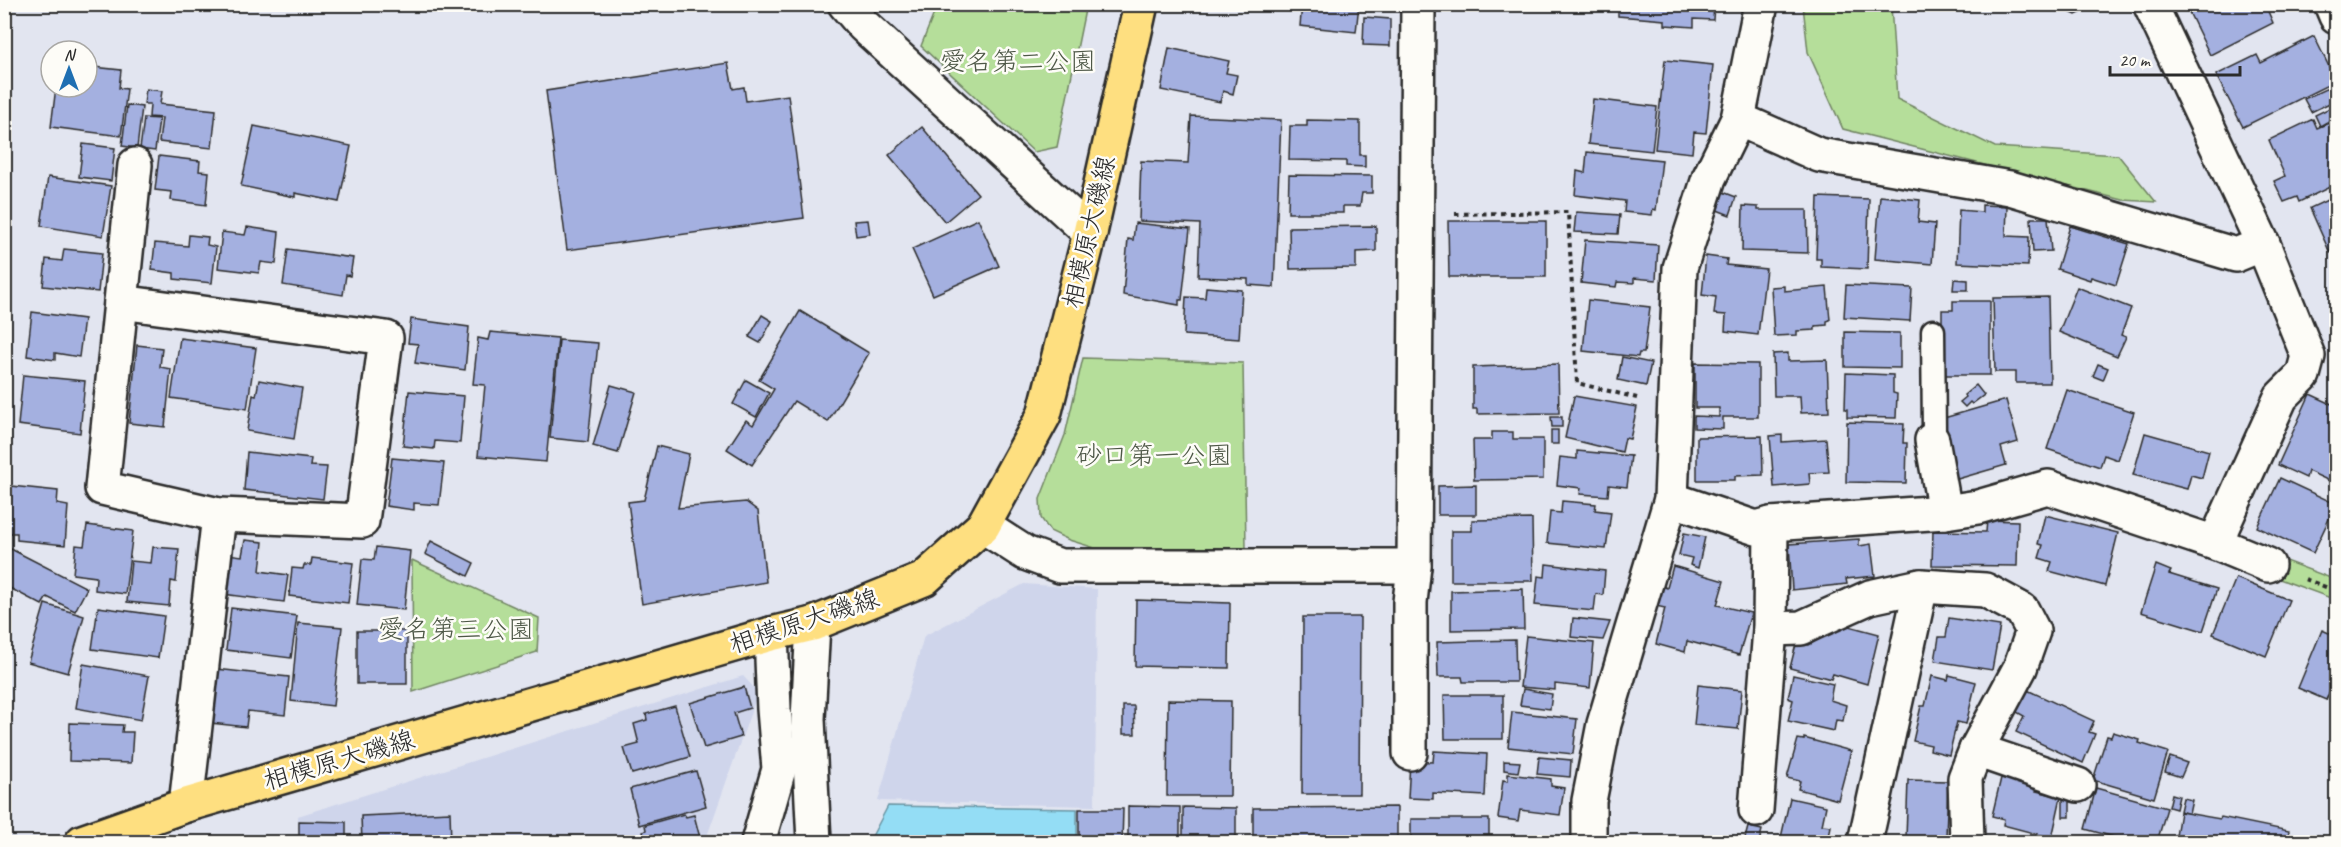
<svg xmlns="http://www.w3.org/2000/svg" width="2341" height="847" viewBox="0 0 2341 847" font-family="Caveat,'Klee One',sans-serif">
<style>
.built{fill:#cfd5eb}
.green{fill:#b5de9a;stroke:#708462;stroke-width:1.5}
.water{fill:#94ddf5;stroke:#6a96a4;stroke-width:1.5}
.building{fill:#a4b0e0;stroke:#2b2b2b;stroke-width:1.5}
.lines{fill:none;stroke-linecap:round;stroke-linejoin:round}
.service-casing{stroke:#2b2b2b;stroke-width:27}
.minor-casing{stroke:#2b2b2b;stroke-width:38}
.primary-casing{stroke:#2b2b2b;stroke-width:38}
.path{stroke:#2b2b2b;stroke-width:4;stroke-dasharray:4.5 4.5;stroke-linecap:butt}
.service{stroke:#fdfcf7;stroke-width:22}
.minor{stroke:#fdfcf7;stroke-width:33}
.primary{stroke:#fedf80;stroke-width:33}
.labels{text-anchor:middle;dominant-baseline:central;stroke-width:5;stroke-linejoin:round;paint-order:stroke}
.park-label{font-size:26px;fill:#4e5847;stroke:#fdfcf7}
.street-label{font-size:26px;fill:#2b2b2b;stroke:#fdfcf7}
</style>
<rect width="100%" height="100%" fill="#e2e5f0"/>
<filter id="ink" filterUnits="userSpaceOnUse"><feTurbulence type="fractalNoise" baseFrequency=".0167" numOctaves="2"/><feDisplacementMap in="SourceGraphic" scale="12" xChannelSelector="R" yChannelSelector="G"/><feConvolveMatrix kernelMatrix="1 2 1 2 8 2 1 2 1" color-interpolation-filters="sRGB"/></filter>
<g filter="url(#ink)">
<g class="built">
<path d="M1024 584 1097 589 1095 806 878 801 924 636Z"/>
<path d="M743 676 758 692 705 842H299L298 816Z"/>
</g>
<g class="green">
<path d="M929 5H1086L1057 147 1034 152 921 46 935 11Z"/>
<path d="M1803 5H1891L1897 99 1995 147 2118 155 2156 202 2123 200 1843 129 1808 52Z"/>
<path d="M1083 358 1243 363 1246 548H1095L1069 540 1050 531 1041 518 1040 499 1065 435Z"/>
<path d="M2275 557 2336 580V600L2266 574Z"/>
<path d="M412 560 539 618 537 652 413 692Z"/>
</g>
<path class="water" d="M888 806 1077 809V842H869Z"/>
<g class="building">
<path d="M1302 4H1359L1356 32 1300 26Z"/>
<path d="M1618 4H1714L1713 20 1694 19V27L1665 25V20L1618 16Z"/>
<path d="M2057 4H2100L2076 15 2058 7Z"/>
<path d="M2189 4H2276L2267 9 2273 23 2210 55 2186 6Z"/>
<path d="M1364 17 1390 19V46L1363 45Z"/>
<path d="M2314 36 2336 81 2243 127 2216 75 2257 55 2261 63Z"/>
<path d="M1169 48 1229 61 1226 73 1237 75 1233 94 1223 91 1220 102 1161 90Z"/>
<path d="M87 60 95 61 94 67 121 70 119 88 127 89 121 136 51 127 56 87H87Z"/>
<path d="M1665 60 1713 65 1706 133 1694 132 1692 153 1655 149Z"/>
<path d="M728 63 733 89 744 87 746 101 788 95 804 218 567 250 546 91Z"/>
<path d="M2334 85 2336 100 2311 112 2304 99Z"/>
<path d="M146 89 162 91 160 104 216 110 212 148 159 142 162 118 149 117 150 104H144Z"/>
<path d="M1593 99 1657 107 1652 151 1588 144Z"/>
<path d="M127 105 142 107 137 148 122 146Z"/>
<path d="M2336 105V117L2320 126 2315 115Z"/>
<path d="M1191 116 1281 120 1274 287 1248 285V279L1198 277 1200 224 1139 221 1141 161 1188 163Z"/>
<path d="M144 118 159 119 155 151 140 149Z"/>
<path d="M2313 119 2317 128 2336 120V163L2334 164 2336 169V184L2299 202 2297 197 2284 202 2274 181 2285 176 2269 140Z"/>
<path d="M1307 120 1360 121V155H1365V167L1346 166V161L1289 160 1290 126H1307Z"/>
<path d="M254 126 351 146 339 202 295 193V197L241 186Z"/>
<path d="M922 127 978 194 945 222 889 155Z"/>
<path d="M83 144 115 148 111 181 79 177Z"/>
<path d="M1587 152 1662 160 1656 210 1653 209 1652 215 1624 212 1625 201 1575 195 1577 171 1585 173Z"/>
<path d="M159 156 200 161 199 171 209 172 206 205 171 200 172 192 155 190Z"/>
<path d="M1289 175 1372 176V193H1362L1360 206H1343V213H1288Z"/>
<path d="M48 177 111 186 103 236 41 226Z"/>
<path d="M1723 192 1736 197 1730 215 1717 210Z"/>
<path d="M1880 196 1920 200 1918 222 1935 224 1932 264 1875 259Z"/>
<path d="M2336 196V250L2330 253 2310 208Z"/>
<path d="M1818 197 1869 199 1867 269 1821 267V259H1816Z"/>
<path d="M1982 205 2007 206 2006 236 2029 237 2028 266 1957 263 1959 210 1982 212Z"/>
<path d="M1743 206 1758 207V210H1807L1808 253 1742 251Z"/>
<path d="M1576 212 1620 215 1618 234 1574 232Z"/>
<path d="M2031 218H2048L2051 251 2033 252Z"/>
<path d="M978 219 999 266 933 295 912 249Z"/>
<path d="M868 220 870 234 856 236 854 221Z"/>
<path d="M1448 221H1546V277H1449Z"/>
<path d="M1135 223 1190 229 1182 300H1179V305L1123 295 1128 239 1133 240Z"/>
<path d="M1376 226V251L1356 252V268L1290 269 1289 227Z"/>
<path d="M2070 226 2129 244 2116 285 2091 277 2090 280 2057 269Z"/>
<path d="M247 227 279 232 276 264 261 262 259 273 218 268 222 232 245 235Z"/>
<path d="M189 235 208 237 207 245 216 247 212 283 174 279V273L152 270 155 243 188 246Z"/>
<path d="M1585 240 1658 245 1656 280 1634 278V283L1617 282 1616 287 1581 283Z"/>
<path d="M64 249 102 253 98 292 43 286 46 259 62 261Z"/>
<path d="M288 249 353 258 350 276 346 275 343 295 283 285Z"/>
<path d="M1706 256 1727 259 1726 265 1766 269 1758 335 1725 331 1726 315 1714 314 1716 297 1702 295Z"/>
<path d="M1954 279 1968 280V290H1953Z"/>
<path d="M1846 285 1912 288 1910 321 1844 317Z"/>
<path d="M1784 286V291L1827 287 1830 320 1827 321V325L1815 326V330L1797 331V335L1774 336 1771 287Z"/>
<path d="M1206 287 1242 290 1239 339 1184 335 1186 297 1205 298Z"/>
<path d="M2077 287 2131 308 2121 335 2126 337 2117 356 2059 332Z"/>
<path d="M2048 297 2050 383H2016V372H1995L1993 298Z"/>
<path d="M1588 300 1650 307 1644 353H1639L1638 357 1583 351Z"/>
<path d="M1953 301H1990V375H1942V310H1953Z"/>
<path d="M800 311 869 353 828 422 794 401 752 465 727 449 746 420 753 425 774 389 759 380Z"/>
<path d="M32 312 84 319 79 357 55 353V360L27 356Z"/>
<path d="M762 315 772 321 760 343 749 337Z"/>
<path d="M411 319 469 327 465 370 415 363 418 344 408 343Z"/>
<path d="M490 332 558 338 546 462 478 456 485 385 473 384 478 338 488 340Z"/>
<path d="M1845 332 1900 333V368L1845 367Z"/>
<path d="M180 338 256 348 247 409 171 398Z"/>
<path d="M559 340 598 343 588 442 550 438Z"/>
<path d="M137 345 162 348 160 367 171 369 165 427 129 423Z"/>
<path d="M1788 353V361L1827 360 1829 412 1801 413 1800 396H1774L1773 354Z"/>
<path d="M1622 357 1651 363 1646 386 1618 380Z"/>
<path d="M1695 363 1758 364V417H1723V429L1694 428V416L1719 417V408H1695Z"/>
<path d="M1558 364 1559 413 1477 414V409H1473V367Z"/>
<path d="M2098 364 2108 368 2103 380 2093 376Z"/>
<path d="M1846 373 1893 375V393L1897 394 1896 418 1847 417V409H1845Z"/>
<path d="M23 375 85 381 80 433 18 425Z"/>
<path d="M259 380 302 388 294 439 247 431 253 395 256 396Z"/>
<path d="M746 380 769 393 756 417 733 404Z"/>
<path d="M611 385 636 392 618 453 593 446Z"/>
<path d="M1976 385 1984 395 1972 404 1970 402 1965 407 1960 402 1966 397 1964 395Z"/>
<path d="M2067 390 2134 412 2118 460 2104 455 2100 467 2047 449Z"/>
<path d="M409 391 464 396 460 443 435 441 434 449 403 446Z"/>
<path d="M2310 394 2336 406V420L2333 427 2336 428V484L2308 471 2306 478 2278 465Z"/>
<path d="M1574 396 1637 407 1630 439 1625 438 1622 452 1565 438Z"/>
<path d="M2006 400 2018 442 2001 447 2006 465 1954 480 1937 420Z"/>
<path d="M1551 417H1562V427H1552Z"/>
<path d="M1847 422 1904 424 1903 443H1907L1906 483 1846 482Z"/>
<rect x="1551" y="430" width="7" height="14"/>
<path d="M1492 432H1513V439H1543V479L1474 480 1473 440H1492Z"/>
<path d="M2145 433 2209 451 2202 478 2191 475 2187 489 2133 475Z"/>
<path d="M1782 435V442L1826 439 1829 472 1809 473 1810 484 1774 487 1770 436Z"/>
<path d="M1762 436 1763 475 1735 476V480H1697V437Z"/>
<path d="M657 446 689 454 678 508 746 502 758 511 766 582 642 604 628 502 644 500Z"/>
<path d="M1577 451 1631 456 1627 487 1609 485 1608 496 1580 494 1581 488 1557 485 1560 457 1577 459Z"/>
<path d="M247 452 311 459 310 466 327 467 323 499 244 490Z"/>
<path d="M392 458 444 463 439 505 414 503V510L386 506Z"/>
<path d="M2280 478 2336 504 2313 553 2257 527Z"/>
<path d="M1476 485V515H1438V486Z"/>
<path d="M11 486 58 491 57 504 68 506 65 545 17 540V533H6Z"/>
<path d="M1562 501 1596 504 1595 510 1611 512 1606 549 1547 543 1550 512 1561 513Z"/>
<path d="M2045 515 2118 533 2105 586 2049 571 2052 562 2039 558 2043 545 2038 544Z"/>
<path d="M1532 519 1533 581H1451V531H1472V520Z"/>
<path d="M1987 520 2018 521 2017 566 1932 565 1933 531 1986 532Z"/>
<path d="M87 525 133 531 125 594 95 590 96 577 73 574 76 545 84 546Z"/>
<path d="M1684 533 1705 537 1698 568 1690 565 1692 558 1679 555Z"/>
<path d="M1859 539V546L1871 544 1875 576 1846 579 1847 584 1792 590 1789 544Z"/>
<path d="M245 540 263 542 260 571 288 575 284 602 223 594 228 554 242 556Z"/>
<path d="M431 541 474 563 468 576 425 554Z"/>
<path d="M153 547 179 549 176 582 171 581 169 606 127 602 131 561 151 563Z"/>
<path d="M376 547 410 551 404 610 357 605 362 559 374 560Z"/>
<path d="M9 548 87 588 75 611 47 597 42 605 4 585V557Z"/>
<path d="M312 558 353 563 348 603 289 596 292 568 303 569 304 565H311Z"/>
<path d="M1546 564 1605 571 1603 595 1596 594 1594 611 1535 605 1538 576 1545 577Z"/>
<path d="M2156 565 2171 571 2169 574 2217 589 2203 631 2141 612Z"/>
<path d="M1673 566 1724 581 1717 605 1751 613 1739 655 1687 641 1685 652 1656 644 1665 608 1656 606 1662 586 1667 588Z"/>
<path d="M2236 578 2289 600 2266 656 2213 634Z"/>
<path d="M1523 589 1524 629 1451 630V591Z"/>
<path d="M1136 600 1230 603 1229 668 1135 666Z"/>
<path d="M45 604 84 616 68 673 28 662Z"/>
<path d="M98 607 164 616 158 658 92 649Z"/>
<path d="M231 608 297 616 291 658 226 650Z"/>
<path d="M1303 617H1360L1359 794H1302Z"/>
<path d="M1573 618 1610 622 1603 640 1571 637Z"/>
<path d="M1949 618 2000 626 1992 670 1935 661 1939 637H1946Z"/>
<path d="M298 623 342 627 333 706 291 701Z"/>
<path d="M1845 625 1879 634 1867 684 1833 674 1831 679 1790 668 1796 644 1809 645Z"/>
<path d="M2322 630 2336 636V676L2326 700 2298 688Z"/>
<rect x="357" y="631" width="50" height="53"/>
<path d="M1526 636 1594 643 1590 688 1555 684V690L1520 687Z"/>
<path d="M1515 640 1516 682H1463L1462 677H1438L1437 642Z"/>
<path d="M83 664 149 676 141 720 76 708Z"/>
<path d="M216 669 289 677 285 715 248 711 246 727 211 723Z"/>
<path d="M1793 675 1833 684 1830 700 1846 705 1843 721 1836 720 1834 731 1788 721 1793 700 1788 698Z"/>
<path d="M1949 675 1976 682 1966 724 1957 722 1949 755 1930 750 1931 745 1913 741 1921 706H1925L1932 676 1948 680Z"/>
<path d="M1698 685 1742 690 1738 729 1694 725Z"/>
<path d="M744 687 750 708 734 713 741 737 704 748 690 703Z"/>
<path d="M1523 689 1552 694 1550 709 1520 705Z"/>
<path d="M2025 689 2094 721 2089 732 2095 734 2083 763 2016 732 2024 716 2015 711Z"/>
<path d="M1444 695H1503V739H1445Z"/>
<path d="M1168 700 1231 701 1230 796H1167Z"/>
<path d="M675 706 690 757 632 774 624 748 639 744 634 724 647 720 646 714Z"/>
<path d="M1123 706H1134L1135 734H1123Z"/>
<path d="M1512 712 1577 719 1573 754 1508 747Z"/>
<path d="M70 723 123 725 122 732H133L131 763 69 761Z"/>
<path d="M2113 732 2140 740 2139 743 2168 752 2154 798 2093 780 2107 736 2111 737Z"/>
<path d="M1804 738 1851 751 1838 800 1798 789 1800 781 1787 778 1798 739 1804 740Z"/>
<path d="M1434 751 1487 754 1485 796 1433 793V799L1408 798 1410 761 1433 762Z"/>
<path d="M1539 757 1571 760 1570 777 1537 774Z"/>
<path d="M2170 757 2187 763 2181 777 2165 772Z"/>
<path d="M1504 761 1520 762 1518 772 1504 770Z"/>
<path d="M696 771 706 806 639 825 630 789Z"/>
<path d="M1508 774 1551 779V786L1564 788 1560 815 1520 810 1518 821 1498 818 1503 780 1508 781Z"/>
<path d="M2001 778 2038 787 2036 791 2061 797 2052 838 2003 825 2004 819 1992 816Z"/>
<path d="M1908 780 1948 781 1946 837 1929 836V840L1906 838Z"/>
<path d="M2096 788 2167 808 2157 842H2132L2085 829Z"/>
<path d="M2172 794 2179 796 2176 809 2169 807Z"/>
<path d="M2063 797 2070 798V817H2063Z"/>
<path d="M1790 798 1826 806 1822 825 1831 826 1828 842H1780Z"/>
<path d="M2183 798 2192 800 2189 814 2180 811Z"/>
<path d="M1128 806 1180 807V842H1128Z"/>
<path d="M1183 807 1236 808V842H1183Z"/>
<path d="M1397 807V842H1253V808Z"/>
<path d="M1079 809H1123L1122 842H1079Z"/>
<path d="M450 812 451 842H362L361 816Z"/>
<path d="M2180 812 2220 819 2221 817 2289 831 2287 842H2175Z"/>
<path d="M684 814 686 817 694 815 700 838 696 839 697 842H646L643 832 646 830 645 825Z"/>
<rect x="1411" y="819" width="78" height="23"/>
<path d="M299 821 346 822V842H299Z"/>
<path d="M1748 827 1762 830 1759 842H1744Z"/>
<path d="M1512 835 1570 842H1511Z"/>
</g>
<g class="lines">
<defs>
<path id="service" d="M1932 440 1934 432 1933 331"/>
<g id="minor">
<path d="M845 4 863 25 1090 233"/>
<path d="M2331 4 2336 16"/>
<path d="M1738 119 1819 155 2010 188 2236 255 2263 244"/>
<path d="M135 165 102 488 219 515 186 805"/>
<path d="M121 302 386 338 362 521 219 515"/>
<path d="M1932 440 1945 512"/>
<path d="M1671 499 1756 528 1771 524 1945 512 1978 507 2048 487 2215 543 2281 397 2303 375 2308 356 2263 244 2150 4"/>
<path d="M983 526 1025 553 1060 566H1414L1418 4"/>
<path d="M2215 543 2268 565"/>
<path d="M813 624 808 719 814 842"/>
<path d="M1770 629 1801 628 1870 597 1921 586 1985 590 2022 610 2033 631 2020 668 1976 750 1965 778 1967 842"/>
<path d="M1976 750 2078 785"/>
<path d="M1410 753V602L1414 566"/>
<path d="M1756 810 1770 629 1771 524"/>
<path d="M758 842 779 769 774 709 771 634"/>
<path d="M1589 842V801L1604 724 1671 499 1680 268 1709 178 1738 119 1761 4"/>
<path d="M1865 842 1921 586"/>
</g>
<path id="primary" d="M82 842 186 805 771 634 813 624 924 579 983 526 1044 415 1090 233 1141 4"/>
</defs>
<use href="#service" class="service-casing"/>
<use href="#minor" class="minor-casing"/>
<use href="#primary" class="primary-casing"/>
<g class="path">
<path d="M1455 214 1568 212 1577 383 1637 398"/>
<path d="M2305 579 2336 591"/>
</g>
<use href="#service" class="service"/>
<use href="#minor" class="minor"/>
<use href="#primary" class="primary"/>
</g>
</g>
<g class="labels">
<g class="park-label">
<text x="1018" y="61">愛名第二公園</text>
<text x="1154" y="455">砂口第一公園</text>
<text x="456" y="629">愛名第三公園</text>
</g>
<g class="street-label">
<text transform="translate(1089 232) rotate(-77)">相模原大磯線</text>
<text transform="translate(804 621) rotate(-18)">相模原大磯線</text>
<text transform="translate(339 760) rotate(-16)">相模原大磯線</text>
</g>
</g>
<rect width="2341" height="847" fill="none" stroke="#fdfcf7" stroke-width="24"/>
<rect x="12" y="12" width="2317" height="823" fill="none" stroke="#2b2b2b" stroke-width="2" filter="url(#ink)"/>
<g transform="translate(69 69)"><circle r="28" fill="#fdfcf7" stroke="#a9a8a5" stroke-width="1.5"/>
<path d="M0-4.5L10 22L0 15L-10 22Z" fill="#1f6fb2"/>
<text y="-9" font-size="16" font-weight="bold" text-anchor="middle" fill="#2b2b2b">N</text>
</g>
<path d="M2110 66v9h130v-9" fill="none" stroke="#2b2b2b" stroke-width="3"/>
<text x="2119" y="66" font-size="18" fill="#2b2b2b" stroke="#fdfcf7" stroke-width="4.5" paint-order="stroke">20 m</text>
</svg>
